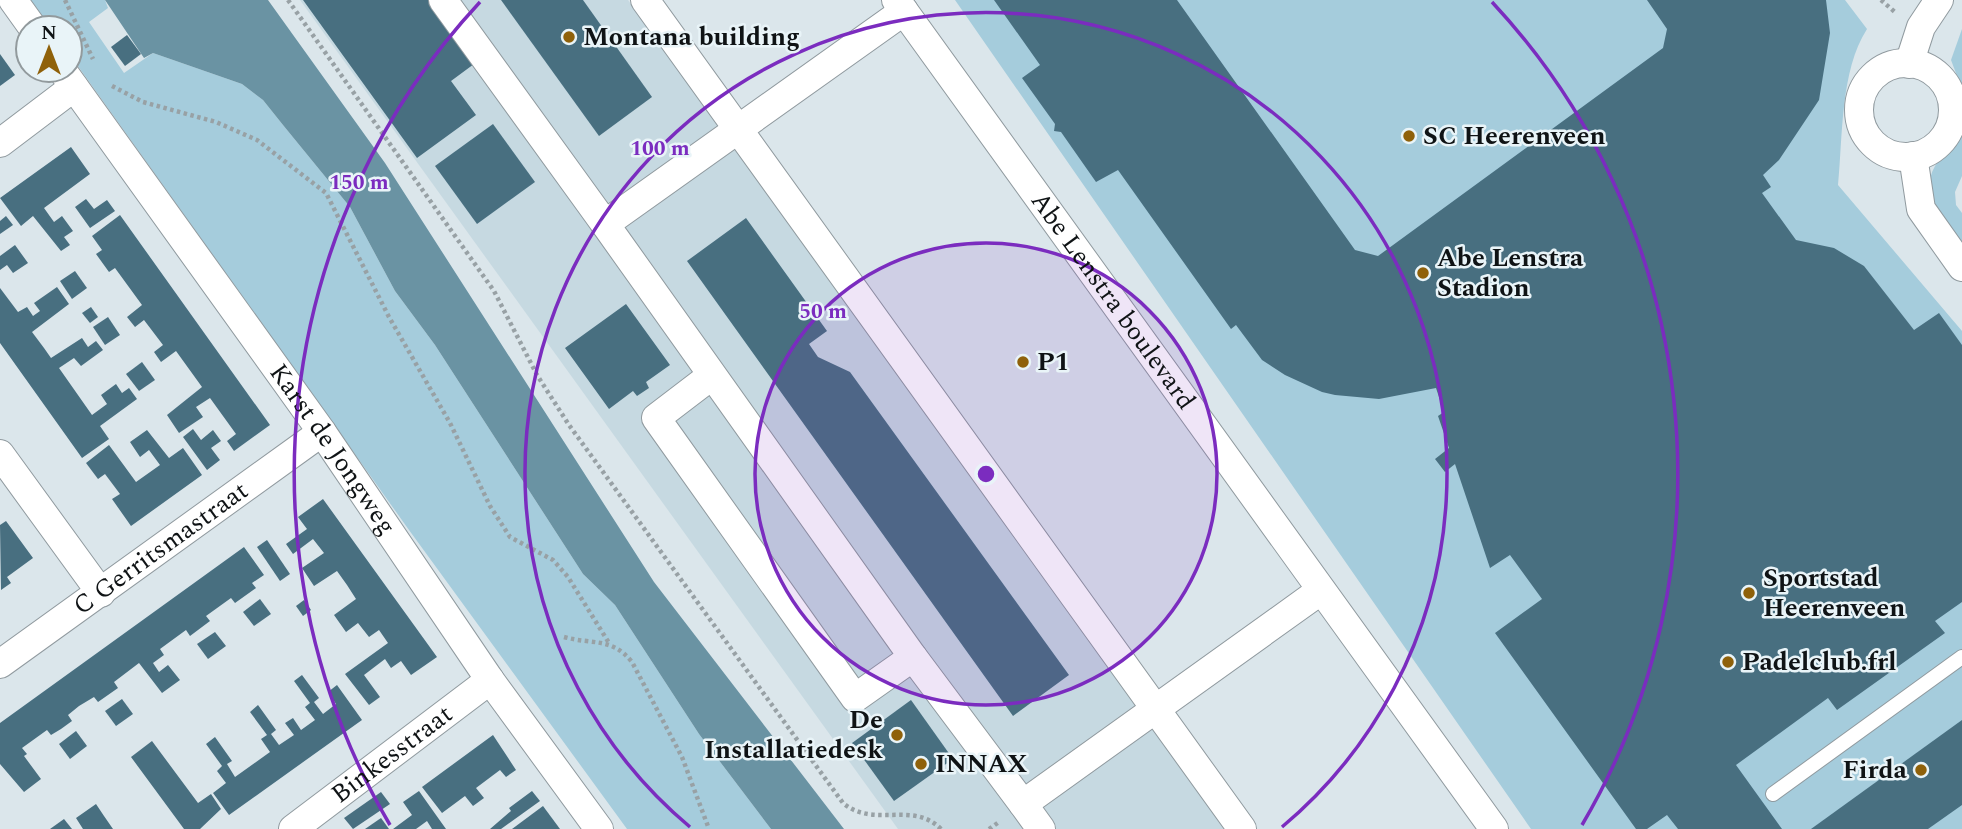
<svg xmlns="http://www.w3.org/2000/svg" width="1962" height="829" viewBox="0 0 1962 829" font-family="Spectral,serif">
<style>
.built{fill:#c6d9e1}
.green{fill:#a5ccdc}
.water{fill:#6a93a3}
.building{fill:#486f80}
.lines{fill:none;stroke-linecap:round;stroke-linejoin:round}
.lane-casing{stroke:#909a9f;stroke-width:16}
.street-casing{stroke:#909a9f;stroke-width:30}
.path{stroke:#98a1a5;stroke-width:4.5;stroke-dasharray:3.5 3.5;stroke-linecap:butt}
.lane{stroke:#fff;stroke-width:14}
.street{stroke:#fff;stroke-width:28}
.ring{fill:none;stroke:#7b2cbf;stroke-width:3.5}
.poi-dot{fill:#8f610a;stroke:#e9f4f8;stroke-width:2.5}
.labels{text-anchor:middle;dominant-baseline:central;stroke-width:5;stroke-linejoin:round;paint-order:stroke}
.poi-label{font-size:26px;font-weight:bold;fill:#0f1315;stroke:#e9f4f8;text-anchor:start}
.street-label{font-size:26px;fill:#0f1315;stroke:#e9f4f8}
.centre{fill:#7b2cbf;stroke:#e9f4f8;stroke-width:3.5}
.ring-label{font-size:21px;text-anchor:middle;font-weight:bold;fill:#7b2cbf;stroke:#e9f4f8;stroke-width:5;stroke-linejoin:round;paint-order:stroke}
</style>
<rect width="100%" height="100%" fill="#dbe6eb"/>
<path class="built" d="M300 0H628L1227 829H898Z"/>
<g class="green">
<path d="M31 0H105L108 8 89 22 124 73 153 53 242 84 263 100 283 125 350 207 395 291 435 345 583 574 615 605 699 734 771 829H627L409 530 70 55V28H51Z"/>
<path d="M955 0H1845L1867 29C1840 71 1843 136 1838 185L1962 331V829H1531Z"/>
<path d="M1962 29V89L1951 60Z"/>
<path d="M1962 132V176L1955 192 1956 205 1962 213V244C1946 222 1918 195 1935 166 1943 154 1955 146 1962 132Z"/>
</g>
<path class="water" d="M105 0H268L385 163 654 582 844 829H771L699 734 615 605 583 574 435 345 395 291 350 207 283 125 263 100 242 84 153 53 144 58Z"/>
<g class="building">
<path d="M303 0H428L474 64 451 81 476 115 417 158Z"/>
<path d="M501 0H583L652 97 599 136Z"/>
<path d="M994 0H1177L1355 250 1378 256 1663 48 1667 29 1647 0H1826L1830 33 1819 100 1779 160 1763 175 1771 187 1762 193 1796 240 1834 248 1864 266 1914 330 1939 313 1962 345V602L1935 621 1945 633 1837 710 1828 698 1736 765 1782 829H1678L1667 815 1647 829H1636L1495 633 1542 599 1510 555 1490 568 1455 464 1445 472 1435 459 1449 448 1438 416 1444 412 1436 388 1379 399 1335 395 1322 392 1285 375 1262 360 1236 325 1231 329 1118 170 1096 182 1061 132 1054 131 1055 124 1022 78 1040 65Z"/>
<path d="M127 35 141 54 125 66 111 47Z"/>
<path d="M0 54 15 75 0 86Z"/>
<path d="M493 124 535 182 477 224 435 166Z"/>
<path d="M71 147 90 174 44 208 54 222 62 216 73 231 64 237 70 245 61 251 33 216 21 226 0 198Z"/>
<path d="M86 199 94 209 107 200 115 211 90 228 75 207Z"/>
<path d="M120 215 270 425 234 451 227 441 236 434 210 398 196 407 203 417 179 433 167 415 202 387 176 351 161 362 154 352 163 345 144 320 135 327 127 317 142 305 115 268 109 272 96 254 102 250 92 236Z"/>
<path d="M6 216 13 225 0 234V221Z"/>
<path d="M746 218 827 331 809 344 818 357 850 372 1069 675 1013 716 687 261Z"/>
<path d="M15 245 28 263 13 273 7 265 0 270V256Z"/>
<path d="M75 271 87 288 72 299 60 281Z"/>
<path d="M57 287 69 304 32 332 44 348 51 358 82 338 88 347 96 341 103 350 81 366 74 358 59 368 92 415 107 404 101 395 116 384 122 393 129 388 137 399 100 426 109 439 82 458 0 343V288L18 312 27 307 33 316 40 311 34 303Z"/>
<path d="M626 304 670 365 646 382 649 388 637 396 633 391 609 409 565 348Z"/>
<path d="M91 307 98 317 90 323 82 313Z"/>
<path d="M108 317 120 335 105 345 93 327Z"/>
<path d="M142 362 155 380 139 391 126 374Z"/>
<path d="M193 429 201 440 213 430 221 441 211 448 220 460 207 470 183 437Z"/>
<path d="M147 430 169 458 183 448 202 475 131 526 112 499 120 494 105 474 98 479 86 463 109 445 136 482 160 465 149 450 140 457 130 442Z"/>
<path d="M323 499 437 657 411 675 401 661 391 668 385 659 364 675 380 697 369 705 345 674 388 643 379 630 369 637 358 623 346 632 334 615 356 599 347 585 337 571 314 586 302 568 324 553 313 539 293 554 286 544 307 529 298 517Z"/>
<path d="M6 521 33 558 7 577 11 583 1 590 0 525Z"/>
<path d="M267 540 290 574 280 581 257 547Z"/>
<path d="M244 547 264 575 252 583 256 588 235 603 231 598 206 616 210 621 190 636 186 630 160 649 164 655 153 663 159 672 168 665 180 680 162 693 139 663 114 682 118 688 98 702 94 697 79 706 68 715 72 721 61 729 51 735 47 730 22 748 27 754 24 756 41 779 24 792 0 764V723Z"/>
<path d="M260 599 271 614 254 626 243 612Z"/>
<path d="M304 600 311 610 303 616 296 606Z"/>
<path d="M215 632 226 646 208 659 197 644Z"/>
<path d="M302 675 319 698 314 702 323 714 336 704 328 692 337 685 362 720 229 815 213 793 226 783 217 771 222 766 206 744 215 737 232 761 227 764 235 777 270 752 261 739 267 735 250 712 258 705 276 730 271 734 279 745 294 735 285 723 293 718 301 730 315 720 305 707 310 703 294 681Z"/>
<path d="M122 699 133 714 116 726 105 711Z"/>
<path d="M911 700 953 759 894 801 852 743Z"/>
<path d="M1962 720V805L1928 829H1811Z"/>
<path d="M76 731 87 746 70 759 59 744Z"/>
<path d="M493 735 516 770 506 777 500 770 476 788 484 798 473 806 465 796 442 813 422 787Z"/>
<path d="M152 741 198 803 211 794 221 809 200 829H184L131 757Z"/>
<path d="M419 791 436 815 446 829H432L427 821 416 829H393L412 815 403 802Z"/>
<path d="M532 791 540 801 501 829H490L511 811 509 808Z"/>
<path d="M381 792 390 804 353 829 344 818Z"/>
<path d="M96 804 104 816 113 829H83L76 818Z"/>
<path d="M543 806 560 829H512Z"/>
<path d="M381 818 389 829H365Z"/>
<path d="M64 819 72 829H50Z"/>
</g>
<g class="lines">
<defs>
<path id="lane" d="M1773 794 1962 657"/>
<g id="street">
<path d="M13 0 33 28"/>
<path d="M443 0 605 224 904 11"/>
<path d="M645 0 1242 829"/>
<path id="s1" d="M896 0 1494 829"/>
<circle cx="1906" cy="110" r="47"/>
<path d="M1909 64 1921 27 1939 0"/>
<path id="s2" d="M62 70 322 432 490 680 599 829"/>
<path d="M0 143 74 87"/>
<path d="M1913 156 1921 209 1962 267"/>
<path d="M605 224 913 657 1023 804 1320 591"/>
<path d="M711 376 656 418 855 698 913 657"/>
<path d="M0 454 101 593"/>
<path id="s3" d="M0 664 322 432"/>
<path d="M1023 804 1041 829"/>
<path id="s4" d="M293 829 490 680"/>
</g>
</defs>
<use href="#lane" class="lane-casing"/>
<use href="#street" class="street-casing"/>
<g class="path">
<path d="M65 0 93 59"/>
<path d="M288 0 494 291 537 375 569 425 843 803C874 829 912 800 941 829"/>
<path d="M1881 0 1896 13"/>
<path d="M112 86 143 102 216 122 257 140 326 193 389 317 450 423 490 506 510 537 553 560 568 577 609 643"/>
<path d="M564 637C593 645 612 637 632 662L682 757 709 829"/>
<path d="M989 829 999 822"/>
</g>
<use href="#lane" class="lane"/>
<use href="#street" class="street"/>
</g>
<circle cx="986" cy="474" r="231" fill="#7b2cbf" fill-opacity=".12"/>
<g class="ring">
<circle cx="986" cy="474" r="231"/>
<path d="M690 827A461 461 0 1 1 1282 827"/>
<path d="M390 825A692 692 0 0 1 480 2M1492 2A692 692 0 0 1 1582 825"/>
</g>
<g class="poi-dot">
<circle cx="569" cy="37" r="7"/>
<circle cx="1409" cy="136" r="7"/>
<circle cx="1423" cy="273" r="7"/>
<circle cx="1023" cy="362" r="7"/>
<circle cx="1749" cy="593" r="7"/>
<circle cx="1728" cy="662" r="7"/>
<circle cx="897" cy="735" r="7"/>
<circle cx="921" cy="764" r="7"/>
<circle cx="1921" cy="770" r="7"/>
</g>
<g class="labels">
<g class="poi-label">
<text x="583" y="37">Montana building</text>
<text x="1423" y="136">SC Heerenveen</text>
<text x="1437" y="258">Abe Lenstra<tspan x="1437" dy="30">Stadion</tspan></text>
<text x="1037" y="362">P1</text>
<text x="1763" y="578">Sportstad<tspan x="1763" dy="30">Heerenveen</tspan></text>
<text x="1742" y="662">Padelclub.frl</text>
<text x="883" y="720" text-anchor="end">De<tspan x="883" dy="30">Installatiedesk</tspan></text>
<text x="935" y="764">INNAX</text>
<text x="1907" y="770" text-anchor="end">Firda</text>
</g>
<g class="street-label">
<text stroke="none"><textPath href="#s1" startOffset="371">Abe Lenstra boulevard</textPath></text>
<text stroke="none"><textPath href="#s2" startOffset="466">Karst de Jongweg</textPath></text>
<text stroke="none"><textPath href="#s3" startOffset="198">C Gerritsmastraat</textPath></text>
<text stroke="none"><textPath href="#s4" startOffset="124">Binkesstraat</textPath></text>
</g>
</g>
<circle cx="986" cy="474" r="10" class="centre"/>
<g class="ring-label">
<text x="660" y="155">100 m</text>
<text x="359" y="189">150 m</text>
<text x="823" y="318">50 m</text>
</g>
<g transform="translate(49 49)"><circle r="33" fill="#e9f4f8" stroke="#929a9d" stroke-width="2"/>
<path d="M0-5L12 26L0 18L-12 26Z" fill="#8f610a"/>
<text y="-10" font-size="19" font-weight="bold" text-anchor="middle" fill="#0f1315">N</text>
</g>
</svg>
